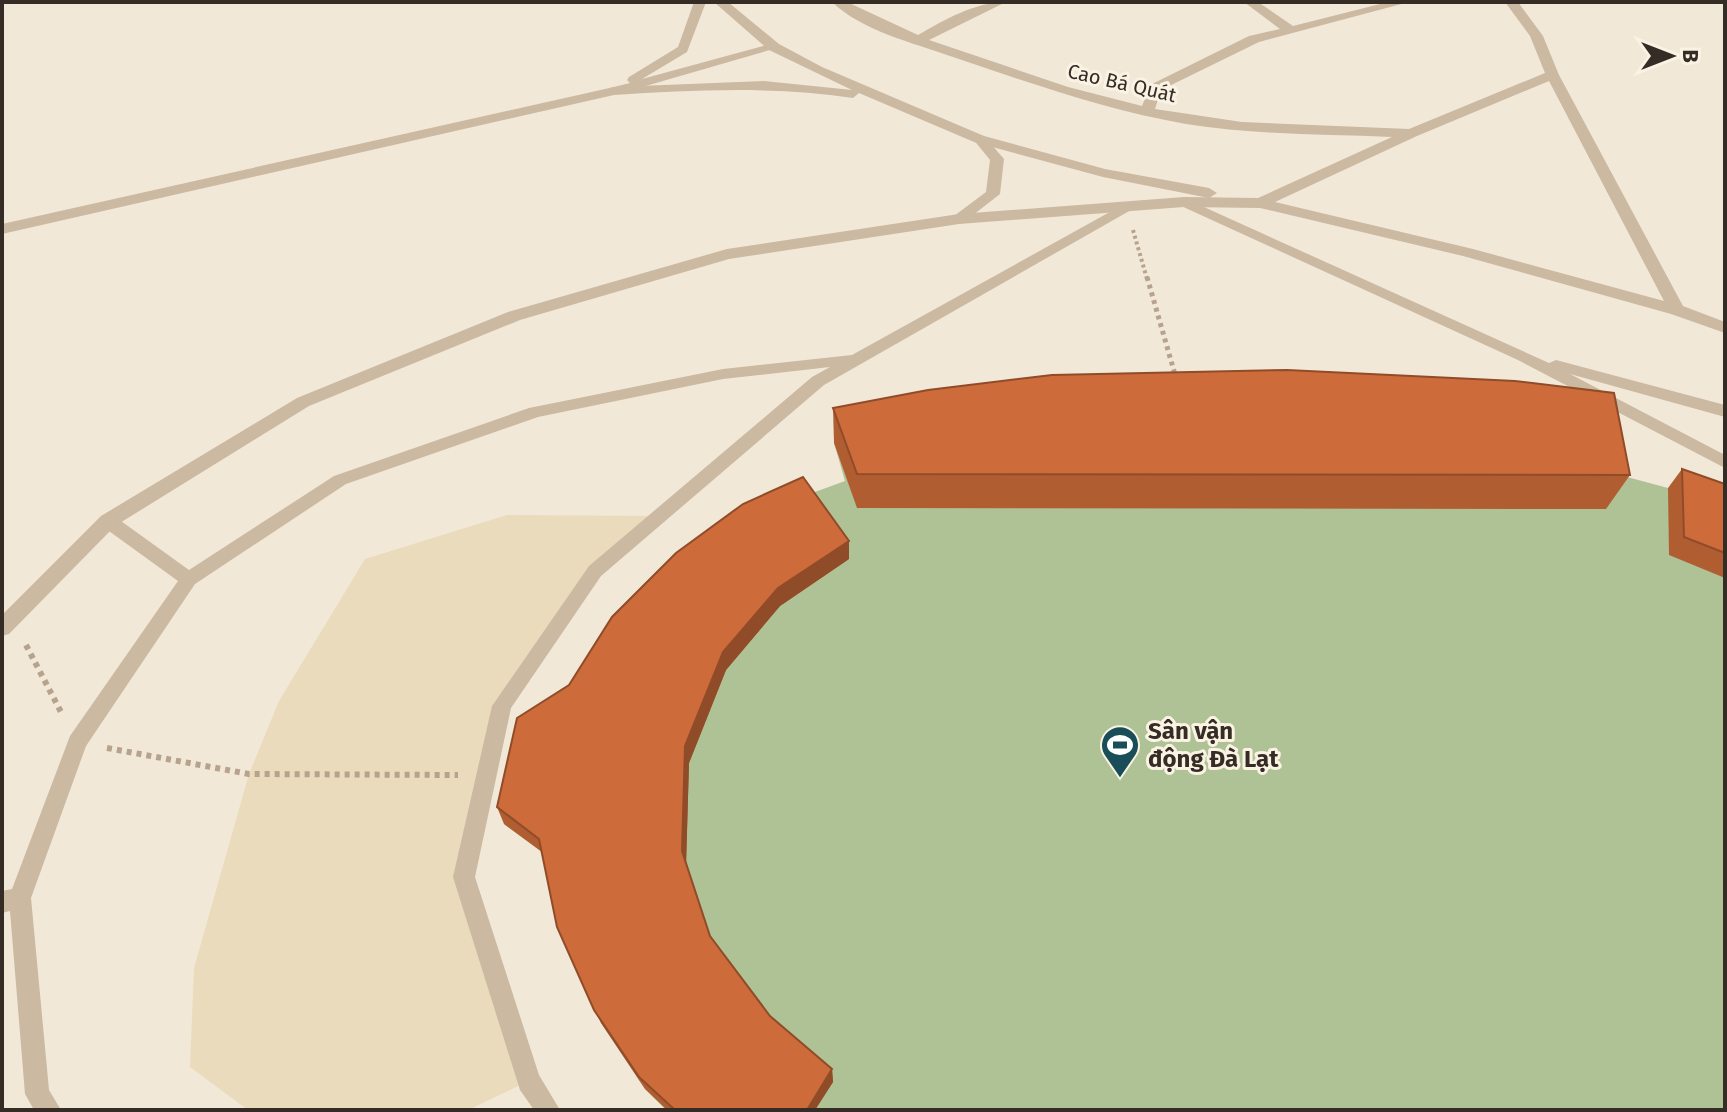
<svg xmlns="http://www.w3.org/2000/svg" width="1727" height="1112" viewBox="0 0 1727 1112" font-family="'Fira Sans',sans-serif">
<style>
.green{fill:#afc296}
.plaza{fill:#ebdbbd}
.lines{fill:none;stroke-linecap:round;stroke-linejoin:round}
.path-far2{stroke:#b7a38d;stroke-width:4;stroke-dasharray:3 3;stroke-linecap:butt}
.path-far1{stroke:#b7a38d;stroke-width:5;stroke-dasharray:4 4;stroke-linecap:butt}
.path{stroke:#b7a38d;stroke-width:6;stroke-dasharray:5 5;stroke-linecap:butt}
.service{fill:#cbb9a2;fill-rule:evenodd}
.minor{fill:#cbb9a2;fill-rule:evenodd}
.wall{fill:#b05d32}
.shaded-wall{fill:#904c29}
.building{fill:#cd6c3a;stroke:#904c29;stroke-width:2}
.labels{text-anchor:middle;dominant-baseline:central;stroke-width:6;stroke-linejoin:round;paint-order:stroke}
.far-street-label{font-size:20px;fill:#352c25;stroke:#faf2e3}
.poi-label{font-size:24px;font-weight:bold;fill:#352c25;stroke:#faf2e3;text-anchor:start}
</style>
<rect width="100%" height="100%" fill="#f2e8d7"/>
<path class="green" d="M926 425 1601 470 1668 488 1725 508V1110H666L645 1089 601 1023 546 855 504 824 524 735 804 496 845 481 834 443Z"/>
<path class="plaza" d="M507 515 660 516 595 571 502 706 464 877 529 1081 468 1110H248L190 1067 194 968 249 774 279 701 365 559Z"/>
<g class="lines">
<path class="path-far2" d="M1133 230 1147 279"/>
<path class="path-far1" d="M1147 277 1176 378"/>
<g class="path">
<path d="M26 645 62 714"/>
<path d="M107 748 249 774 458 775"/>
</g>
<g class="service">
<path d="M694 2H706L687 52 642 79 774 43 780 47 618 94H610V88L630 83 627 80 629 77 678 47Z"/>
<path d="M979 135 984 136 1004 159 1000 194 964 222H954V216L986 192 990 160 973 139Z"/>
<path d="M1184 198 1549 363 1556 360 1725 405V417L1570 374 1725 455V468L1518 360 1179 205 1177 202Z"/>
<path d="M1126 203 1133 207 1131 210 824 385 601 576 511 708 475 877 539 1075 560 1110H534L520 1090 453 877 492 706 589 566 812 377 830 367 723 379 538 417 346 484 195 584 86 746 31 898 49 1090 61 1110H34L25 1094 10 911 2 913V891L12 889 70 736 178 581 102 526 99 521 102 516H114L189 570 334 476 529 408 723 369 852 355Z"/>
</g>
<g class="minor">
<path d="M714 2H728L779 44 822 67 984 136 1105 169 1209 188 1217 193 1209 198 1103 177 974 142 859 93 853 98C773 86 694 90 614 95L2 234V224L614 87 764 81 852 90 769 50Z"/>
<path d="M832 2H847L918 35C944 20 975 2 1006 2L929 40 1068 87 1142 106 1150 85 1249 36 1280 29 1244 2H1258L1293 26 1388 2H1409L1259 42 1161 90 1155 109 1242 122 1409 129 1545 73 1530 36 1505 2H1518L1543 36 1559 75 1683 306 1725 322V333L1671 314 1463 256 1260 208 1184 207 959 224 729 259 520 320 309 406 115 526 9 634 2 636V615L101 516 297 398 508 312 727 249 959 214 1184 197 1258 198 1392 137C1323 134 1255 135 1186 124 1106 110 1030 83 953 57 914 43 862 31 832 2ZM1549 81 1664 301 1473 249 1275 202 1417 136Z"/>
</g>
</g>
<g class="wall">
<path d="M833 408 1630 475 1606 509 857 508 834 443Z"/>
<path d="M1682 469 1725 484V578L1669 555 1668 488Z"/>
<path d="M849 559 780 606 726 670 689 763 686 863 710 936 770 1016 832 1069 833 1082 815 1110H667L645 1089 601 1023 557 927 542 852 504 824 497 807 517 718Z"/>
</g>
<g class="shaded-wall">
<path d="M849 541V559L780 606 726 670 689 763 686 867 682 851 685 746 723 652 778 588Z"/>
<path d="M832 1069 833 1082 815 1110H807Z"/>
</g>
<g class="building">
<path d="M1287 370 1515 381 1614 393 1630 475 857 474 833 408 928 390 1052 375Z"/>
<path d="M1682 469 1725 484V553L1684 537Z"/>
<path d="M803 477 849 541 778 588 723 652 685 746 682 851 710 936 770 1016 832 1069 807 1110H675L639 1077 594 1010 557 927 539 839 497 807 517 718 569 685 612 617 676 553 743 504Z"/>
</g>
<defs>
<symbol id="stadium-pin" viewBox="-11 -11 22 30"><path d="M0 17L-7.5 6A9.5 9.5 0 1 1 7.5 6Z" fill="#194e59" stroke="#faf2e3"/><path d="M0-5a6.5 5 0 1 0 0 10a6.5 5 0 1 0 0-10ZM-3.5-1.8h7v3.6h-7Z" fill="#fff"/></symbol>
</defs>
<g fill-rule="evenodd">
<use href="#stadium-pin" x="1098" y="723" width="44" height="60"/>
</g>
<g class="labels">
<g class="far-street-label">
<text transform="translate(1122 83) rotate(13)">Cao Bá Quát</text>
</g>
<g class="poi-label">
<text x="1148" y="731">Sân vận<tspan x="1148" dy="28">động Đà Lạt</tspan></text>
</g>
</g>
<rect width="1727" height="1112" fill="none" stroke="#352c25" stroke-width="8"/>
<g transform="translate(1671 56) rotate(90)" stroke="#faf2e3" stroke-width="6" paint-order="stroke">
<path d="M0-6L14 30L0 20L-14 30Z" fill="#352c25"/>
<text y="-12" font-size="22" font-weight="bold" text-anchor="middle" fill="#352c25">B</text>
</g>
</svg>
